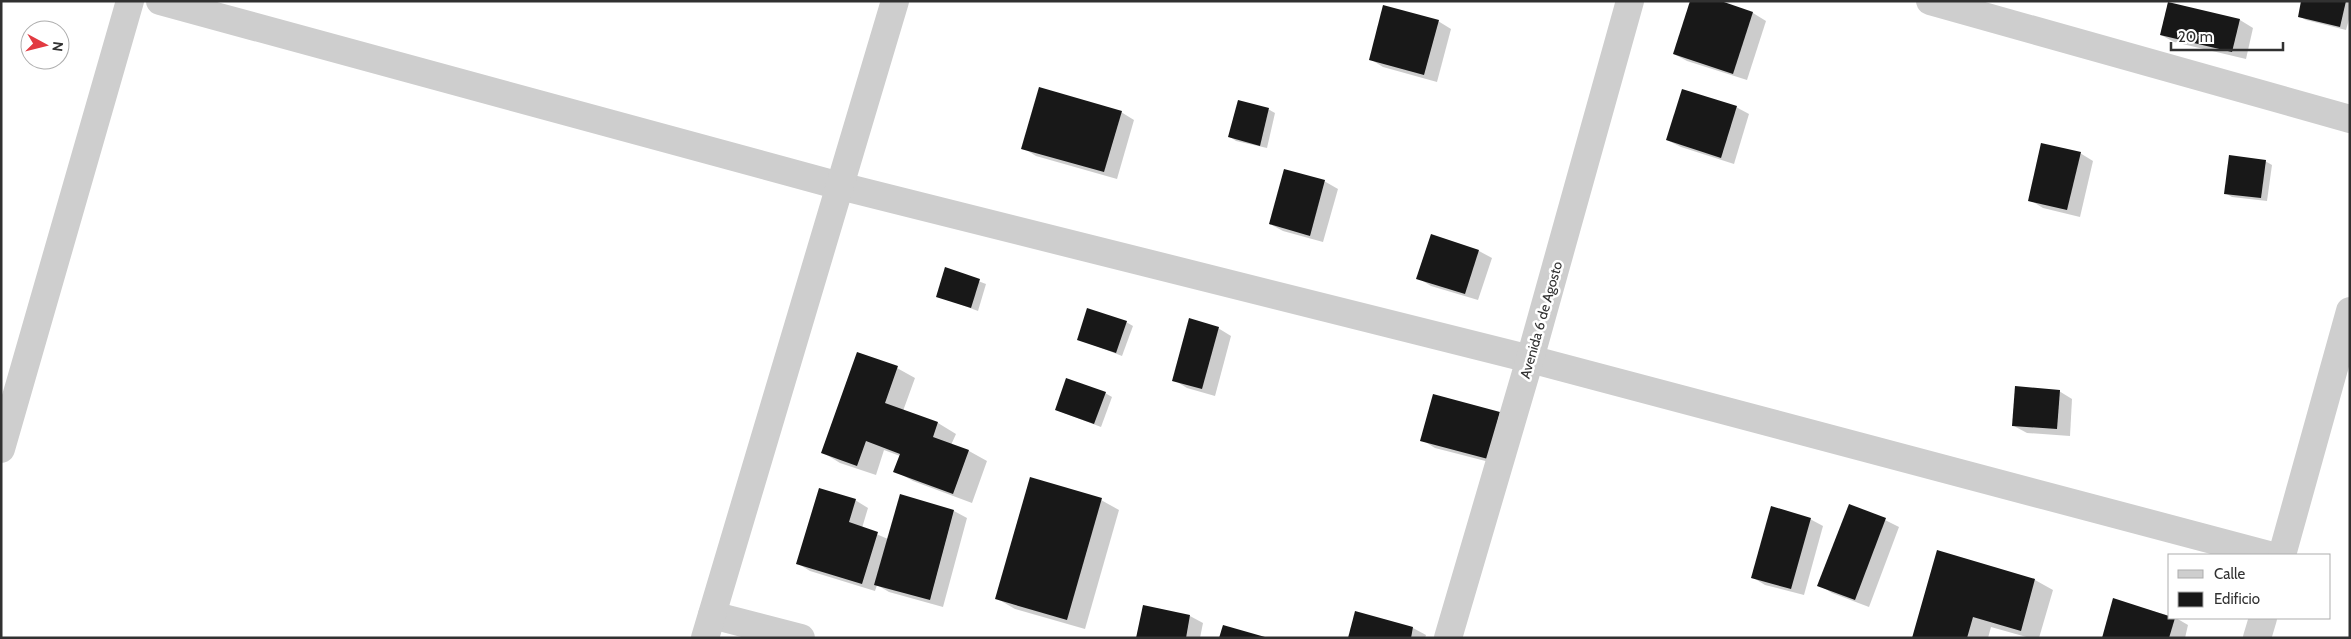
<svg xmlns="http://www.w3.org/2000/svg" width="2351" height="639" viewBox="0 0 2351 639" font-family="Cabin,sans-serif">
<style>
.shadow{fill:#0003}
.building{fill:#181818}
.lines{fill:none;stroke-linecap:round;stroke-linejoin:round}
.minor{stroke:#cecece;stroke-width:28}
.tertiary{stroke:#cecece;stroke-width:28}
.labels{text-anchor:middle;dominant-baseline:central;stroke-width:5;stroke-linejoin:round;paint-order:stroke}
.street-label{font-size:14px;fill:#313131;stroke:#fff}
</style>
<rect width="100%" height="100%" fill="#fff"/>
<g class="shadow">
<path d="M1717 1 1753 13 1766 21 1747 80 1687 61 1674 54Z"/>
<path d="M2303 1H2350V16L2346 30 2306 20 2299 16Z"/>
<path d="M2168 3 2240 20 2253 28 2246 59 2174 42 2161 35Z"/>
<path d="M1438 21 1451 29 1437 82 1383 67 1370 59Z"/>
<path d="M1736 107 1749 114 1734 164 1681 147 1667 140Z"/>
<path d="M1268 109 1275 113 1267 148 1236 141 1230 137Z"/>
<path d="M1121 112 1134 120 1117 179 1036 156 1023 148Z"/>
<path d="M2080 153 2093 161 2080 217 2043 208 2030 200Z"/>
<path d="M2265 161 2272 165 2267 201 2232 197 2225 193Z"/>
<path d="M1324 181 1338 189 1323 242 1283 231 1270 224Z"/>
<path d="M1479 251 1492 258 1478 300 1431 286 1418 278Z"/>
<path d="M946 269 986 284 978 311 938 296Z"/>
<path d="M1126 322 1133 326 1122 356 1078 339Z"/>
<path d="M1218 328 1231 336 1215 396 1187 388 1174 380Z"/>
<path d="M897 368 915 378 903 411 938 423 956 434 951 445 969 451 987 461 972 503 913 481 895 471 900 456 884 450 876 475 840 463 822 452Z"/>
<path d="M2059 391 2072 399 2070 436 2027 433 2014 426Z"/>
<path d="M1105 393 1112 397 1101 427 1056 410Z"/>
<path d="M1499 413 1513 421 1501 465 1435 448 1422 440Z"/>
<path d="M901 496 954 511 967 518 943 607 889 592 877 585 875 591 810 571 797 563 855 500 868 508 862 528 888 539Z"/>
<path d="M1101 500 1119 510 1085 629 1015 609 996 598Z"/>
<path d="M1850 506 1885 520 1899 527 1869 607 1832 593 1819 585Z"/>
<path d="M1810 519 1823 526 1804 595 1765 585 1752 577Z"/>
<path d="M2035 580 2053 590 2039 638H2030L1991 627 1988 638H1913Z"/>
<path d="M2114 600 2170 616V618H2176L2188 625 2185 638H2103Z"/>
<path d="M1144 606 1190 616 1203 623 1200 638H1137Z"/>
<path d="M1413 628 1426 635 1425 638H1350Z"/>
</g>
<g class="building">
<path d="M1690 1H1721L1753 12 1733 74 1673 54Z"/>
<path d="M2301 1H2346L2340 27 2298 17Z"/>
<path d="M2168 2 2240 19 2232 52 2160 35Z"/>
<path d="M1383 5 1439 20 1424 75 1369 60Z"/>
<path d="M1039 87 1122 111 1104 172 1021 149Z"/>
<path d="M1682 89 1737 106 1721 158 1666 140Z"/>
<path d="M1238 100 1269 108 1260 146 1228 137Z"/>
<path d="M2041 143 2081 152 2067 210 2028 201Z"/>
<path d="M2229 155 2266 160 2261 198 2224 194Z"/>
<path d="M1284 169 1325 180 1310 236 1269 224Z"/>
<path d="M1431 234 1479 250 1465 294 1416 279Z"/>
<path d="M945 267 980 279 971 308 936 297Z"/>
<path d="M1087 308 1127 321 1116 353 1077 340Z"/>
<path d="M1189 318 1219 327 1202 389 1172 381Z"/>
<path d="M857 352 898 366 885 403 938 422 933 437 969 450 953 494 893 472 900 454 866 441 857 466 821 453Z"/>
<path d="M1066 378 1106 392 1094 424 1055 410Z"/>
<path d="M2015 386 2060 390 2057 429 2012 426Z"/>
<path d="M1433 394 1500 412 1488 459 1420 441Z"/>
<path d="M1030 477 1102 498 1067 620 995 599Z"/>
<path d="M819 488 856 499 849 522 878 532 862 584 796 564Z"/>
<path d="M900 494 954 510 930 600 874 585Z"/>
<path d="M1849 504 1886 518 1855 600 1817 586Z"/>
<path d="M1771 506 1811 518 1791 589 1751 578Z"/>
<path d="M1937 550 2035 579 2021 631 1973 617 1967 638H1912Z"/>
<path d="M2113 598 2175 618 2169 638H2102Z"/>
<path d="M1143 605 1190 615 1186 638H1136Z"/>
<path d="M1355 611 1413 627 1411 638H1348Z"/>
<path d="M1223 625 1265 637V638H1219Z"/>
</g>
<g class="lines">
<g class="minor">
<path d="M160 1 840 186 1530 359 2269 555"/>
<path d="M1930 1 2350 119"/>
<path d="M1 449 130 1"/>
<path d="M2282 555 2350 311"/>
<path d="M712 615 801 638"/>
<path d="M705 638 895 1"/>
<path d="M2257 638 2263 618"/>
</g>
<path class="tertiary" d="M1448 638 1530 359 1630 1"/>
</g>
<g class="labels">
<g class="street-label">
<text transform="translate(1541 320) rotate(-74)">Avenida 6 de Agosto</text>
</g>
</g>
<rect width="2351" height="639" fill="none" stroke="#313131" stroke-width="5"/>
<rect x="2168" y="554" width="162" height="65" fill="#ffffff" stroke="#adadad"/>
<rect x="2178" y="570" width="25" height="8" fill="#cecece" stroke="#adadad"/>
<text x="2214" y="579" font-size="15" fill="#313131">Calle</text>
<rect x="2178" y="592" width="25" height="15" fill="#181818" stroke="#adadad"/>
<text x="2214" y="604" font-size="15" fill="#313131">Edificio</text>
<g transform="translate(45 45) rotate(97)"><circle r="24" fill="#ffffff" stroke="#adadad"/>
<path d="M0-4L9 19L0 12L-9 19Z" fill="#e23a41"/>
<text y="-8" font-size="14" font-weight="bold" text-anchor="middle" fill="#313131">N</text>
</g>
<path d="M2171 42v8h112v-8" fill="none" stroke="#313131" stroke-width="2.5"/>
<text x="2178" y="42" font-size="15" fill="#313131" stroke="#ffffff" stroke-width="4" paint-order="stroke">20 m</text>
</svg>
